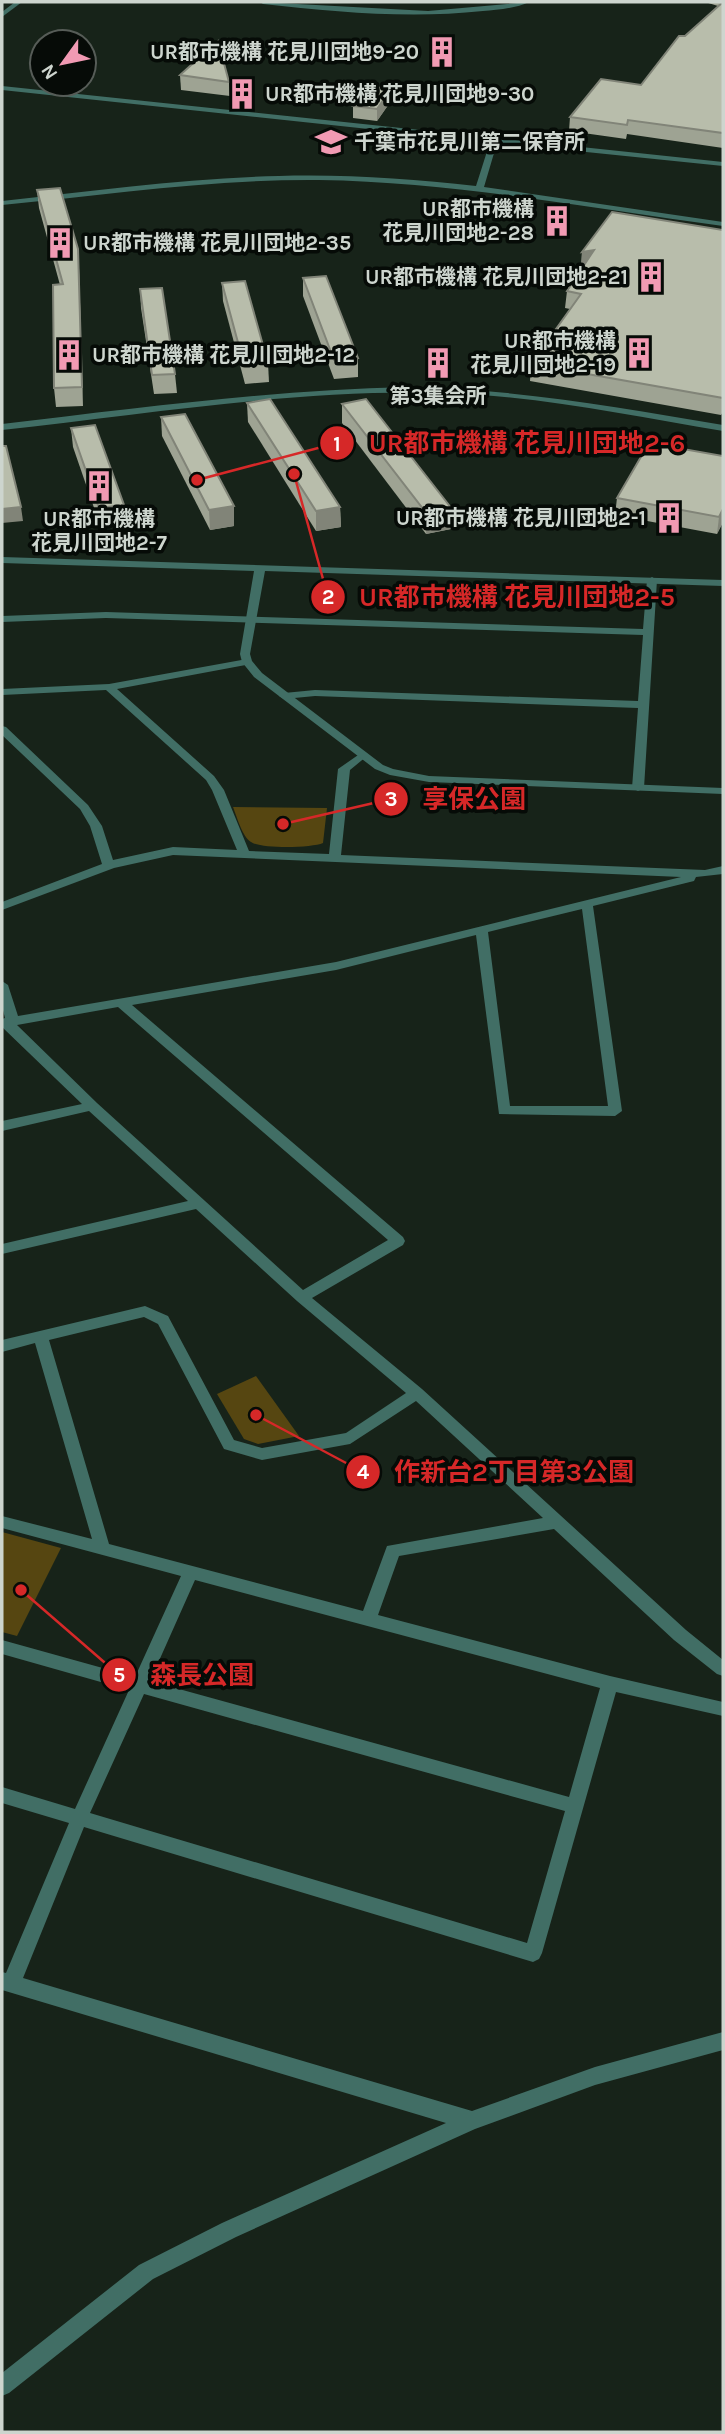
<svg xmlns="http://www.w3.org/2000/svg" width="725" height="2434" viewBox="0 0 725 2434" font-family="Karla,'Noto Sans JP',sans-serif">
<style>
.green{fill:#564611}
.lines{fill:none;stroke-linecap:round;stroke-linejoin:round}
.minor{fill:#416e65;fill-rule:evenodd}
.tertiary{fill:#416e65;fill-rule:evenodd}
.wall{fill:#9ea393}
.shaded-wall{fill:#818478}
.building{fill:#b8bdab;stroke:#818478;stroke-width:2}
.labels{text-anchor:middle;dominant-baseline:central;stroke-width:7;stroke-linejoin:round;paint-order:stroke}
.far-poi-label{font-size:21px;font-weight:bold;fill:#cdd5ce;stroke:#060b07;text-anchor:end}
.leader{fill:none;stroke:#d62828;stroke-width:2.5}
.callout-dot{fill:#d62828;stroke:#060b07;stroke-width:2.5}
.mark-label{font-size:21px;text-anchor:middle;font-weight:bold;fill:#fff}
.callout-label{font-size:26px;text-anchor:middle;font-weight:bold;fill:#d62828;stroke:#060b07;stroke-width:7;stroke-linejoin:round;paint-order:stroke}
</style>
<rect width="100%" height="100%" fill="#172319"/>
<g class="green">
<path d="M233 807 327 808 323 843C312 848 261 849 251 842 242 836 237 817 233 807Z"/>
<path d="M256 1376 299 1436 258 1444 244 1439 217 1394Z"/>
<path d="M2 1532 61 1548 17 1636 2 1632Z"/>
</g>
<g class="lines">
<g class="minor">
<path d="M15 2H22L2 17V12Z"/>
<path d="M2 86 723 162V166L497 143 484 187 723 222V226C588 208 455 182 319 180 213 179 107 195 2 205V201C94 191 186 178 279 176 345 174 411 179 476 186L490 142 2 90Z"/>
<path d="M408 387C515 389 618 407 723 425V431C631 416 539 396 445 393 296 389 149 414 2 430V424C137 408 272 390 408 387Z"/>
<path d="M652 577 657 580 644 788 638 791 632 788 638 708 315 696 284 699 279 696 284 693 315 690 638 701 643 635 106 618 2 622V616L106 612 643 629 647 580Z"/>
<path d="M247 659 251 660V664L117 689 214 776 224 790 249 851 329 854 338 769 361 753 367 756 350 770 341 855 705 870 723 866V874L696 877 694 881 593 906 622 1111 615 1116 499 1114 476 935 336 970 132 1005 403 1237 405 1241 403 1245 312 1298 422 1389 686 1630 723 1660V1676L717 1674 674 1640 554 1529 399 1556 378 1615 610 1676 723 1702V1716L616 1692 542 1953 539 1959 533 1962 84 1827 23 1978 472 2111 595 2067 723 2032V2050L595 2085 475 2129 236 2237 153 2279 9 2393 2 2396V2373L139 2265 222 2223 446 2123 2 1990V1972L6 1973 69 1823 2 1803V1787L75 1809 129 1690 2 1654V1640L135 1677 181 1576 2 1528V1516L92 1539 35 1343 2 1352V1340L145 1306 168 1316 234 1440 262 1448 346 1433 406 1393 297 1301 196 1209 2 1254V1244L188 1201 89 1111 2 1131V1121L82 1104 2 1027V1019L5 1018 2 1006V981L8 985 18 1016 336 962 681 877 173 855 114 868 2 910V902L102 864 90 826 80 809 2 735V726L6 727 88 805 102 826 113 860 173 847 237 850 212 790 206 780 106 690 2 695V689L109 684ZM582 909 608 1106H510L488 932ZM118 1007 388 1240 303 1290 97 1103 17 1025ZM144 1317 158 1324 224 1449 262 1460 350 1444 416 1401 543 1518 387 1546 363 1611 109 1544 49 1340ZM195 1580 600 1688 569 1797 150 1681ZM144 1694 565 1811 527 1943 90 1813Z"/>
</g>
<g class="tertiary">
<path d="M260 2 428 11 529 2C517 8 497 10 483 11 409 19 336 12 263 4Z"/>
<path d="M2 557 723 580V586L265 571 250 654 252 661 262 673 383 765 393 769 429 776 723 788V794L429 782 390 775 375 769 254 677 242 662 240 654 254 571 2 563Z"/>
</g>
</g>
<g class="wall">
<path d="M705 2H723V148L627 134 626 139 569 131 570 117 641 85 685 36 718 6Z"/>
<path d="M180 75 229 82 230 96 181 90Z"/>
<path d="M391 101 377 121 353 118V106Z"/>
<path d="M37 190 79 268 83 406 56 407 54 388 60 285 39 208Z"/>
<path d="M723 230V412L721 415 530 381 531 364 570 309 565 308 567 291 581 269 582 252Z"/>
<path d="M303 278 358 358V377L334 379 303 296Z"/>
<path d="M222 283 268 363 269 382 245 384 223 301Z"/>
<path d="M140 289 175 374 177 393 154 394 141 308Z"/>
<path d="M247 403 340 507 341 527 316 531 248 422Z"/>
<path d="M342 404 452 509 451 529 426 534 342 423Z"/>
<path d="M161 417 234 506V526L210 530 162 436Z"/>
<path d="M71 428 124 505 125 525 101 528 73 447Z"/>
<path d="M723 456V522L717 534 615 515 617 498Z"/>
</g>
<g class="shaded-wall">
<path d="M391 89V101L377 121V109Z"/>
<path d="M78 249 79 268 83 406 82 387Z"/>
<path d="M594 250 581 269 582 252Z"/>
<path d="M124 505 125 525 101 528 99 508Z"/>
<path d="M234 506V526L210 530 209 510Z"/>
<path d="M21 507 23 521 2 523V509Z"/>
<path d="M340 507 341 527 316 531V511Z"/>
<path d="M452 509 451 529 426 534 427 514Z"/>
<path d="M723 509V522L717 534 719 517Z"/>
</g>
<g class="building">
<path d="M723 2V133L628 120 627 125 570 117 601 79 641 85 679 36H685Z"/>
<path d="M218 41 229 82 180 75Z"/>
<path d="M367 86 391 89 377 109 353 106Z"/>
<path d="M60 188 78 249 82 387 54 388 53 285 63 284 37 190Z"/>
<path d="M612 212 723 230V398L531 364 581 294 567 291 594 250 582 252Z"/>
<path d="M326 276 358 358 334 360 303 278Z"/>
<path d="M245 281 268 363 244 365 222 283Z"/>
<path d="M162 288 175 374 152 375 140 289Z"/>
<path d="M270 399 340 507 316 511 247 403Z"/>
<path d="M366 399 452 509 427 514 342 404Z"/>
<path d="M185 414 234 506 209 510 161 417Z"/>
<path d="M95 425 124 505 99 508 71 428Z"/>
<path d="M649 443 723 456V509L719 517 617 498Z"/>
<path d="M2 446H6L21 507 2 509Z"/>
</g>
<defs>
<symbol id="building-bare" viewBox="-9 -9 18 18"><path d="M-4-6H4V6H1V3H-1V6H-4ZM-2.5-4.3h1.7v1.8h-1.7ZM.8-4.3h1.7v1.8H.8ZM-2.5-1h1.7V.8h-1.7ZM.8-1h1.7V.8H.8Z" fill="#f19ab3" stroke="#060b07" stroke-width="2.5" paint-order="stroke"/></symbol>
<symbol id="school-bare" viewBox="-9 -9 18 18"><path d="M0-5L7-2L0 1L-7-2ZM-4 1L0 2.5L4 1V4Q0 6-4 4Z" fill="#f19ab3" stroke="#060b07" stroke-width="2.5" paint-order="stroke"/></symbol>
</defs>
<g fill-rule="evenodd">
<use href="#building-bare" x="420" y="30" width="44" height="44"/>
<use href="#building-bare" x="220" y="72" width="44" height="44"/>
<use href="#school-bare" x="309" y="120" width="44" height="44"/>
<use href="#building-bare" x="535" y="199" width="44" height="44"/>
<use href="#building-bare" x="38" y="221" width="44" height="44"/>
<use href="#building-bare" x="629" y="255" width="44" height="44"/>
<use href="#building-bare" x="617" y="331" width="44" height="44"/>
<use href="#building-bare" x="47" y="333" width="44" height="44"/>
<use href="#building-bare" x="416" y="341" width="44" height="44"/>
<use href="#building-bare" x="77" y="464" width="44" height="44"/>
<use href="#building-bare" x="647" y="496" width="44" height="44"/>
</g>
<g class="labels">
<g class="far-poi-label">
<text x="419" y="52">UR都市機構 花見川団地9-20</text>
<text x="265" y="94" text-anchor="start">UR都市機構 花見川団地9-30</text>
<text x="354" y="142" text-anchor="start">千葉市花見川第二保育所</text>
<text x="534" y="209">UR都市機構<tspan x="534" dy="24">花見川団地2-28</tspan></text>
<text x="83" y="243" text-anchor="start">UR都市機構 花見川団地2-35</text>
<text x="628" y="277">UR都市機構 花見川団地2-21</text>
<text x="616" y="341">UR都市機構<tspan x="616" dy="24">花見川団地2-19</tspan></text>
<text x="92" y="355" text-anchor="start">UR都市機構 花見川団地2-12</text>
<text x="438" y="396" text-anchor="middle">第3集会所</text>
<text x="646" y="518">UR都市機構 花見川団地2-1</text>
<text x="99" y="519" text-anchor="middle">UR都市機構<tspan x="99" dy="24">花見川団地2-7</tspan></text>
</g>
</g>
<path class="leader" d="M197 480L337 443M294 474L328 597M283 824L391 799M256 1415L363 1472M21 1590L119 1675"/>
<g class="callout-dot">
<circle cx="197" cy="480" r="7"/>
<circle cx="294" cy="474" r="7"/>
<circle cx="283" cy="824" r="7"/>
<circle cx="256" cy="1415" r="7"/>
<circle cx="21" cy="1590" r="7"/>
<circle cx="337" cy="443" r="18"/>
<circle cx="328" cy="597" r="18"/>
<circle cx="391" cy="799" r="18"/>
<circle cx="363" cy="1472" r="18"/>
<circle cx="119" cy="1675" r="18"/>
</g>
<g class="mark-label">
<text x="337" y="451">1</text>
<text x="328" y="604">2</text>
<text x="391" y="806">3</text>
<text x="363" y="1479">4</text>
<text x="119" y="1682">5</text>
</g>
<g class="callout-label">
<text x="527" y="452">UR都市機構 花見川団地2-6</text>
<text x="517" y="606">UR都市機構 花見川団地2-5</text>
<text x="474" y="808">享保公園</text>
<text x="514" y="1481">作新台2丁目第3公園</text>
<text x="202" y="1684">森長公園</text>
</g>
<rect width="725" height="2434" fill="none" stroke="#cdd5ce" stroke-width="7"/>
<g transform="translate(63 63) rotate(237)"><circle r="33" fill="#060b07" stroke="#565c57" stroke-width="2"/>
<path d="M0-5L12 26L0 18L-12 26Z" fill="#f19ab3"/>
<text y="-10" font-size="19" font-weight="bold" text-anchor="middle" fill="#cdd5ce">N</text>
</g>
</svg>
